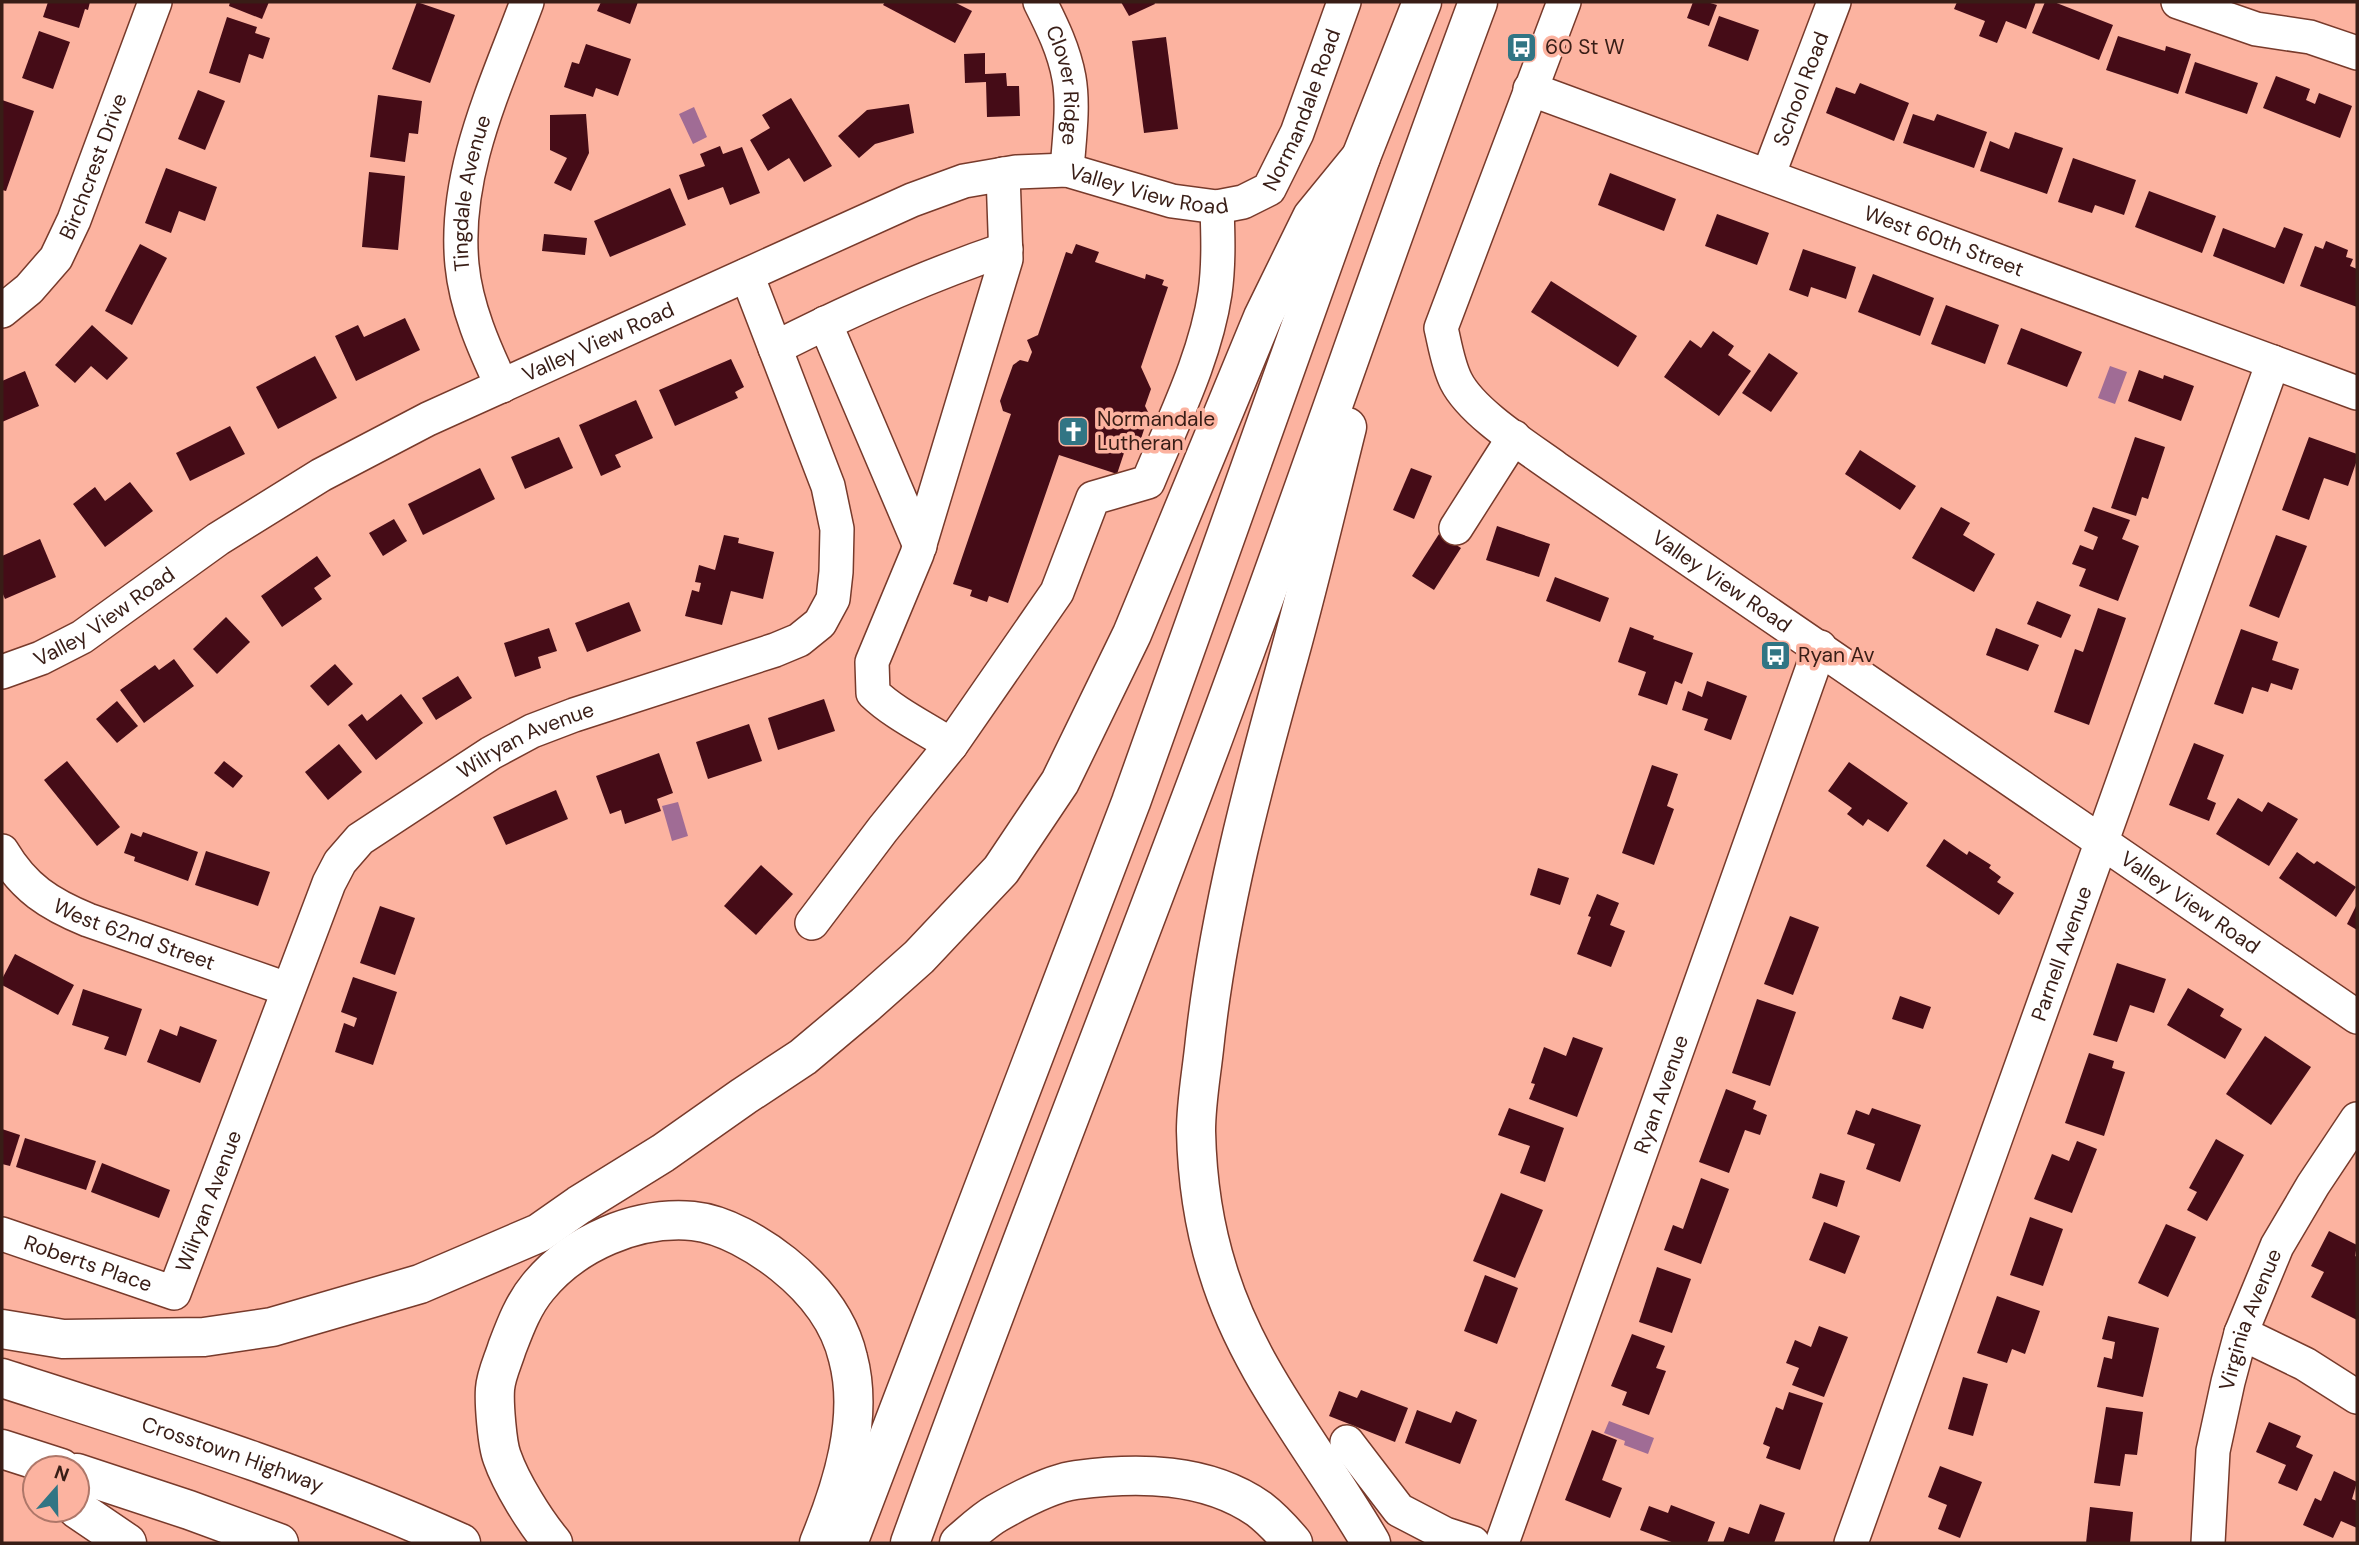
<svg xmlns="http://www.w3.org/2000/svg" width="2359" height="1545" viewBox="0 0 2359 1545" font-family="'DM Sans',sans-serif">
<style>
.water{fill:#a06c95}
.building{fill:#450c17}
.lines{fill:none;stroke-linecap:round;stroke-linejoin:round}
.minor-casing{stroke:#773a2b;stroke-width:36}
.highway-casing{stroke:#773a2b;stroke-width:41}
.minor{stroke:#fff;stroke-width:33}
.highway{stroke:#fff;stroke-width:38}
.labels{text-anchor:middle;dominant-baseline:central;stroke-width:7;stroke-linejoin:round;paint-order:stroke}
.poi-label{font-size:21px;fill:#381d16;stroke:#fcb3a0;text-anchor:start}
.street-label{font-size:21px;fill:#381d16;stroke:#fcb3a0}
</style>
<rect width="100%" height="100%" fill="#fcb3a0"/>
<g class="water">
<path d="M694 107 707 137 693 144 679 114Z"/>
<path d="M2110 366 2127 372 2115 404 2098 398Z"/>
<path d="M678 802 688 836 672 841 662 806Z"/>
<path d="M1609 1421 1654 1438 1648 1454 1624 1445 1625 1441 1604 1433Z"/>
</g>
<g class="building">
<path d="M48 2H90L88 10 85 9 79 28 43 17Z"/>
<path d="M230 2H269L262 19 229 6Z"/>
<path d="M417 2 455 15 430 83 392 69Z"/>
<path d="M601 2H638L630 24 597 11Z"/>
<path d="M885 2H954L972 11 955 43 883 5Z"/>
<path d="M1121 2H1154L1155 4 1129 16Z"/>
<path d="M1693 2H1707L1717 5 1709 26 1687 18Z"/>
<path d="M1957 2H2036L2026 29 2006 21 1997 43 1979 36 1985 21 1954 9Z"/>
<path d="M2045 2H2054L2113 25 2099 60 2032 33Z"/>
<path d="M1719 16 1759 30 1748 61 1708 46Z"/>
<path d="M227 17 257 27 255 33 270 38 263 59 249 54 240 83 209 73Z"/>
<path d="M39 31 70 42 53 89 22 78Z"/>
<path d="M2118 36 2165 51 2166 46 2191 54 2178 94 2106 70Z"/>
<path d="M1166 37 1178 129 1144 133 1132 41Z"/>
<path d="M586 44 631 59 618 96 596 88 593 97 564 87 572 62 579 64Z"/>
<path d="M985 53V74L1006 73 1007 86H1019L1020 116 987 117 986 82 965 83 964 54Z"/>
<path d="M2195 62 2258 83 2247 114 2185 93Z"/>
<path d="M2276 76 2310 89 2306 100 2315 104 2319 93 2352 106 2340 138 2263 108Z"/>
<path d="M1860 83 1909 103 1894 141 1826 113 1836 87 1855 94Z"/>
<path d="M198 90 225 101 205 150 178 139Z"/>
<path d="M378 95 422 101 418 134 409 133 405 162 370 157Z"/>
<path d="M791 98 832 166 804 182 789 158 768 171 750 140 770 128 762 115Z"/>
<path d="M2 100 34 111 6 191 2 190Z"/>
<path d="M909 104 914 133 875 144 859 158 838 136 867 110Z"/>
<path d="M586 114 589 153 571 191 554 183 567 158 550 150V115Z"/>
<path d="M1913 114 1934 121 1937 114 1987 132 1974 168 1903 143Z"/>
<path d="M2015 132 2063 148 2047 194 1980 171 1990 141 2009 149Z"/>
<path d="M720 146 723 154 742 147 760 193 730 205 723 187 688 200 679 175 705 166 700 154Z"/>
<path d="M2073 158 2136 180 2124 215 2095 205 2092 213 2058 202Z"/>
<path d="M166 168 217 187 205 221 179 211 171 233 145 223Z"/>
<path d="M369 172 405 176 398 250 362 247Z"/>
<path d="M1610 173 1676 199 1664 231 1598 205Z"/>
<path d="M670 188 686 225 610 257 594 221Z"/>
<path d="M2149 191 2216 216 2202 253 2135 227Z"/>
<path d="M1717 214 1769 233 1757 265 1705 246Z"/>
<path d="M2284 227 2303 234 2284 284 2213 256 2223 228 2275 248Z"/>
<path d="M544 234 587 238 585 255 542 251Z"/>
<path d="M2326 241 2348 250 2346 257 2353 259 2350 266 2357 269V307L2300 286 2315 246 2323 249Z"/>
<path d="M140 244 167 258 132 325 105 311Z"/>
<path d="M1076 244 1099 252 1095 262 1145 279 1146 274 1164 280 1162 285 1168 287 1141 367 1151 389 1145 406 1149 414 1138 448 1130 451 1125 450 1117 474 1059 455 1008 603 989 596 987 602 970 596 972 590 953 584 1011 414 1003 411 1000 401 1013 365 1020 360 1028 362 1032 352 1027 340 1038 335 1066 252 1072 254Z"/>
<path d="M1803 249 1856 267 1846 299 1811 287 1808 297 1789 290Z"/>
<path d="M1873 274 1934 298 1920 336 1858 312Z"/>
<path d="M1551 281 1637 336 1618 367 1531 312Z"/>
<path d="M1946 305 1999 325 1985 364 1931 344Z"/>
<path d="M405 318 420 350 356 381 335 336 358 325 364 337Z"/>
<path d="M92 325 128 358 107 380 91 366 75 383 55 365Z"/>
<path d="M2021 328 2082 352 2067 387 2007 364Z"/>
<path d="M1713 331 1734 346 1728 355 1751 371 1719 416 1664 377 1690 340 1701 348Z"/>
<path d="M1769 353 1798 373 1771 412 1742 393Z"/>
<path d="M315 356 337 398 278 429 256 387Z"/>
<path d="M731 359 744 387 735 392 738 398 675 426 659 390Z"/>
<path d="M2139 370 2163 379 2164 375 2194 386 2181 421 2128 401Z"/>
<path d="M25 371 39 406 2 422V381Z"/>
<path d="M636 400 653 438 615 455 621 467 601 476 579 425Z"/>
<path d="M230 426 245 454 190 481 176 453Z"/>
<path d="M559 437 573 468 525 489 511 457Z"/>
<path d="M2135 437 2165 447 2148 499 2142 497 2136 516 2111 508Z"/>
<path d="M2309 437 2357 454V460L2348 486 2324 478 2309 520 2282 510Z"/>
<path d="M1860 450 1916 486 1900 510 1845 474Z"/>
<path d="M480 468 495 499 423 535 408 504Z"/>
<path d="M1411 468 1432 476 1414 519 1393 510Z"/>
<path d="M130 482 153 511 105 547 73 504 95 487 105 501Z"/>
<path d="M1941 507 1970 523 1963 535 1995 554 1974 592 1912 558Z"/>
<path d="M2093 507 2130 520 2122 539 2139 546 2118 601 2079 586 2086 569 2072 564 2080 545 2093 550 2098 537 2084 531Z"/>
<path d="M394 519 407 541 383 556 369 533Z"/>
<path d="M1497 526 1550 544 1539 577 1486 560Z"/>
<path d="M1439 534 1461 548 1434 590 1412 576Z"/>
<path d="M724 535 739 538 738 543 774 552 763 599 731 591 722 625 685 616 692 590 699 592 701 583 695 582 699 565 715 570Z"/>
<path d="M2276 535 2307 546 2279 618 2249 606Z"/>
<path d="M40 539 56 577 5 599 2 592V556Z"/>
<path d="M317 556 331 576 314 588 322 599 282 627 261 596Z"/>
<path d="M1555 577 1609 598 1600 622 1546 601Z"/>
<path d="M2037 601 2071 615 2061 638 2027 624Z"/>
<path d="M629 602 641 631 587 652 575 623Z"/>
<path d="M2098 608 2126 618 2089 725 2054 712 2075 649 2083 652Z"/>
<path d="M226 617 250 642 217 674 193 649Z"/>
<path d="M1630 627 1654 636 1653 639 1693 653 1682 684 1675 681 1667 705 1638 695 1646 672 1618 662Z"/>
<path d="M549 628 557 651 538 657 541 668 515 677 504 643Z"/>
<path d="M1996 628 2039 645 2028 671 1986 655Z"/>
<path d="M2241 629 2278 642 2272 660 2299 669 2292 690 2271 683 2268 692 2252 687 2243 714 2214 704Z"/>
<path d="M174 659 194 686 144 723 120 690 155 665 159 670Z"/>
<path d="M335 664 353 684 328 706 310 686Z"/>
<path d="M458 676 472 698 436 720 422 698Z"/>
<path d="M1707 681 1747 696 1731 740 1704 730 1708 719 1682 710 1688 691 1702 697Z"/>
<path d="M401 694 423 723 376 760 348 725 362 714 367 721Z"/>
<path d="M824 699 835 731 778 750 768 718Z"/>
<path d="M117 701 138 726 117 743 96 719Z"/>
<path d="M749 724 762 761 708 779 696 742Z"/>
<path d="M2194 743 2224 755 2207 799 2216 803 2209 821 2169 805Z"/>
<path d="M339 744 362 772 328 800 305 772Z"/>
<path d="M659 753 673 793 657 799 661 811 625 824 621 810 610 814 596 776Z"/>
<path d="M67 761 120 827 97 846 44 780Z"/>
<path d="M224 761 243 776 233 788 214 773Z"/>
<path d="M1849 762 1908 803 1888 832 1868 819 1863 826 1847 814 1852 808 1828 791Z"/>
<path d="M1652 765 1678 774 1667 806 1674 809 1654 865 1622 853Z"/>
<path d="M556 790 568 819 506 845 493 817Z"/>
<path d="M2238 798 2262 812 2268 802 2298 819 2269 866 2216 834Z"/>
<path d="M143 832 198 852 188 881 134 861 135 857 124 853 131 833 141 837Z"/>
<path d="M1944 839 1967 855 1969 851 1991 865 1989 868 2001 877 1997 882 2014 893 1999 915 1926 866Z"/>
<path d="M206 851 270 872 258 906 195 885Z"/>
<path d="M2297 852 2314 864 2317 861 2356 887 2336 917 2279 878Z"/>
<path d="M761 865 793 894 756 935 724 906Z"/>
<path d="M1538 868 1569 878 1560 905 1530 895Z"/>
<path d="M1597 894 1619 903 1610 925 1625 931 1611 967 1577 954 1591 917 1588 916Z"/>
<path d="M2357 904V930L2347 924Z"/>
<path d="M380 906 415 918 395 975 360 963Z"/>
<path d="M1790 916 1819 927 1793 995 1764 984Z"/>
<path d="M15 954 74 985 58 1015 2 985V979Z"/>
<path d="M2117 963 2166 979 2154 1013 2130 1005 2117 1042 2093 1035Z"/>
<path d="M353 977 397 992 373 1065 335 1052 344 1023 354 1027 357 1018 341 1012Z"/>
<path d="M2188 988 2224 1009 2220 1016 2242 1029 2225 1059 2167 1025Z"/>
<path d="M83 989 142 1009 126 1056 104 1049 109 1037 72 1025Z"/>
<path d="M1900 996 1931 1007 1923 1029 1892 1019Z"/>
<path d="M1757 999 1796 1012 1770 1086 1732 1073Z"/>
<path d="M180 1026 217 1040 200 1083 147 1062 160 1029 177 1036Z"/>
<path d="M2265 1036 2311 1067 2271 1125 2226 1094Z"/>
<path d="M1573 1037 1603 1048 1577 1117 1529 1099 1535 1084 1531 1083 1544 1047 1566 1056Z"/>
<path d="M2089 1053 2114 1061 2112 1068 2125 1072 2104 1136 2065 1123Z"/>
<path d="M1726 1089 1756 1101 1753 1109 1767 1115 1760 1135 1745 1130 1729 1173 1699 1162Z"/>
<path d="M1509 1108 1564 1128 1545 1182 1520 1173 1530 1146 1498 1135Z"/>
<path d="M1872 1108 1921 1125 1900 1182 1866 1169 1875 1144 1847 1134 1856 1110 1869 1115Z"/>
<path d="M2 1129 20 1135 10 1166 2 1164Z"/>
<path d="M25 1138 96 1161 86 1190 16 1167Z"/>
<path d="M2216 1139 2244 1155 2207 1221 2187 1210 2197 1192 2189 1188Z"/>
<path d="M2077 1141 2097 1149 2072 1213 2034 1199 2052 1154 2069 1161Z"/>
<path d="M102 1163 170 1190 159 1218 91 1192Z"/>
<path d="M1820 1173 1845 1181 1837 1207 1812 1198Z"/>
<path d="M1701 1178 1729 1189 1701 1264 1664 1250 1673 1225 1683 1229Z"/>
<path d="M1501 1193 1543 1210 1515 1278 1473 1261Z"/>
<path d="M2030 1217 2063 1229 2043 1286 2010 1275Z"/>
<path d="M1824 1222 1860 1236 1845 1274 1809 1260Z"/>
<path d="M2166 1224 2196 1237 2168 1297 2138 1283Z"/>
<path d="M2329 1231 2357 1245 2355 1256 2357 1257V1320L2311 1297 2324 1272 2311 1266Z"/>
<path d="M1657 1267 1691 1279 1672 1333 1639 1322Z"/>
<path d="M1485 1275 1518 1288 1497 1344 1464 1331Z"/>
<path d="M1997 1296 2040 1311 2025 1354 2012 1349 2007 1363 1977 1353Z"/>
<path d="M2108 1316 2159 1328 2143 1397 2097 1387 2104 1357 2112 1359 2115 1342 2102 1339Z"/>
<path d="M1819 1326 1848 1337 1824 1397 1792 1385 1799 1368 1786 1363 1795 1340 1811 1347Z"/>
<path d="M1632 1334 1665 1346 1656 1368 1666 1371 1649 1415 1622 1405 1627 1392 1611 1386Z"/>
<path d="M1963 1377 1988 1384 1973 1436 1948 1429Z"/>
<path d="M1361 1390 1408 1408 1395 1442 1329 1416 1339 1391 1357 1398Z"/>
<path d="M1789 1392 1823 1403 1800 1470 1766 1458 1770 1447 1763 1444 1776 1407 1783 1410Z"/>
<path d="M2106 1407 2143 1412 2137 1455 2125 1454 2120 1486 2094 1483Z"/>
<path d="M1417 1410 1451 1423 1456 1411 1477 1420 1460 1464 1405 1443Z"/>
<path d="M2269 1422 2301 1436 2296 1447 2313 1455 2297 1491 2278 1483 2286 1465 2256 1452Z"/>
<path d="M1592 1430 1617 1440 1602 1480 1622 1488 1610 1518 1565 1500Z"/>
<path d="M1940 1466 1982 1482 1960 1538 1938 1529 1947 1505 1928 1497Z"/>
<path d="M2334 1471 2357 1482 2352 1499 2357 1501V1528L2341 1521 2333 1538 2303 1525 2315 1498 2321 1501Z"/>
<path d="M1760 1504 1785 1513 1774 1543H1723L1729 1527 1749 1534Z"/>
<path d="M1671 1505 1715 1522 1707 1543H1674L1640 1530 1649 1506 1668 1513Z"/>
<path d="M2090 1507 2133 1512 2130 1543H2086Z"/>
</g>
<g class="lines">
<defs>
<g id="minor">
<path id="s1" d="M1040 2C1052 26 1064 50 1069 78 1074 107 1069 140 1067 170"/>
<path id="s2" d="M1564 2 1441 328C1445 345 1448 365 1456 381 1472 413 1527 447 1556 468L2357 1017"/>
<path d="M2178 2 2256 29 2310 37 2357 53"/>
<path id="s3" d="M1530 89 2357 393"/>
<path d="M1003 174 1006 259 917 554 872 662 873 693C895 714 925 728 951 745L1057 592 1093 498 1148 482C1173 421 1205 359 1215 293 1219 265 1218 235 1217 207"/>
<path id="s4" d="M1768 176 1834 2"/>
<path id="s5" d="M2 311 29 289 56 258 74 220 155 2"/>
<path d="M825 323 920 546"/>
<path d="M775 348C850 310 926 276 1006 249"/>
<path id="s6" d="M502 386C484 348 466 307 462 265 453 173 496 86 527 2"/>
<path d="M1456 528 1514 437"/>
<path id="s7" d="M2 672 41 658 82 637 218 539 321 475 428 419 912 200 964 181 1016 172 1067 170 1172 201 1217 207 1243 202 1269 189 1297 133 1344 2"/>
<path id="s8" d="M2 851C24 888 49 904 88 920L287 989"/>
<path d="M812 923 883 829 951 745"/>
<path id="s9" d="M2 1234 174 1293 329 883 340 862 360 839 491 753 532 731 574 715 775 650 799 640 820 623 833 599 836 572 837 529 828 486 747 275"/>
<path d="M2241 1333 2305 1364 2357 1397"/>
<path d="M1347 1442 1399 1510 1445 1534 1473 1543"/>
<path id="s10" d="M1502 1543 1820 647"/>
<path id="s11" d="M1851 1543 2273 362"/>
<path id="s12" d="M2208 1543 2213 1451 2228 1382 2241 1333 2277 1246 2313 1185 2357 1119"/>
</g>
<g id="highway">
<path d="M1347 427C1328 503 1310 580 1289 656 1253 785 1218 915 1204 1049 1201 1076 1196 1104 1196 1131 1197 1177 1204 1227 1218 1271 1249 1373 1319 1453 1371 1543"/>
<path d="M2 1329 63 1339 204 1337 272 1327 420 1284 539 1233 579 1205 663 1153 744 1096 803 1057 865 1005 919 957 1001 870 1060 782 1132 634 1263 317 1312 217 1361 157"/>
<path id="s13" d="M2 1378C157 1428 312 1476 461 1543"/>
<path d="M2 1449 61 1468"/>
<path d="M77 1473 189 1510 279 1543"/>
<path d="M77 1509 127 1543"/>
<path d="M553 1543C535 1522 511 1483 502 1457 497 1444 494 1403 495 1389 496 1375 503 1361 507 1348 515 1327 523 1305 538 1287 574 1243 636 1216 693 1221 724 1224 759 1245 783 1264 813 1288 839 1319 848 1358 864 1418 842 1487 819 1543"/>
<path d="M848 1543 1131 802 1361 157 1422 2"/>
<path d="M910 1543C1006 1277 1111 1013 1210 747 1302 500 1386 249 1478 2"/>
<path d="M959 1543C971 1533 983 1521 997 1513 1018 1501 1052 1483 1076 1480 1137 1472 1206 1472 1259 1509 1272 1519 1283 1531 1293 1543"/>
</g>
</defs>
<use href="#minor" class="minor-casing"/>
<use href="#highway" class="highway-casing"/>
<use href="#minor" class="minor"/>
<use href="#highway" class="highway"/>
</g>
<defs>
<symbol id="bus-square" viewBox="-11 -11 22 22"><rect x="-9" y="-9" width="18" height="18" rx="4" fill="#317584" stroke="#fcb3a0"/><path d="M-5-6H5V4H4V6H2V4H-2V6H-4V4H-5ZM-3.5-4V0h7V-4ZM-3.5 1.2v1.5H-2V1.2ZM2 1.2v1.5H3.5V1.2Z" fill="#fff"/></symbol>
<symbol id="church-square" viewBox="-11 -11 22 22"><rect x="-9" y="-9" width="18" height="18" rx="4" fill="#317584" stroke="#fcb3a0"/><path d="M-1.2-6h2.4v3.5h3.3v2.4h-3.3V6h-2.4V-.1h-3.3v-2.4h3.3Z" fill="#fff"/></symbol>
</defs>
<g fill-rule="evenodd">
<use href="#bus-square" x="1504" y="30" width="35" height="35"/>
<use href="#church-square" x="1056" y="414" width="35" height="35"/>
<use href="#bus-square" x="1758" y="638" width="35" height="35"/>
</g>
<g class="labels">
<g class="poi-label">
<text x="1545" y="47">60 St W</text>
<text x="1097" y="419">Normandale<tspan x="1097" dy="24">Lutheran</tspan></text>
<text x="1798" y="655">Ryan Av</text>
</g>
<g class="street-label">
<text stroke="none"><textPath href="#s1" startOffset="88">Clover Ridge</textPath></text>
<text stroke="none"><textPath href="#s4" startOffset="93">School Road</textPath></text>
<text stroke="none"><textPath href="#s7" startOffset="1484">Normandale Road</textPath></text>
<text stroke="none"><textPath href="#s5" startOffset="175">Birchcrest Drive</textPath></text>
<text stroke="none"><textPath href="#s7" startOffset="1272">Valley View Road</textPath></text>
<text stroke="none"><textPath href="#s6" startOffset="201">Tingdale Avenue</textPath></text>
<text stroke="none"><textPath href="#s3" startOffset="441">West 60th Street</textPath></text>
<text stroke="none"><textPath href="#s7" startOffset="684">Valley View Road</textPath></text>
<text stroke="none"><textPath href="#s2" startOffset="738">Valley View Road</textPath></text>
<text stroke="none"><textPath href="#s7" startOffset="117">Valley View Road</textPath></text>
<text stroke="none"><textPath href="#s9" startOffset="868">Wilryan Avenue</textPath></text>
<text stroke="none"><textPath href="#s2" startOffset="1306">Valley View Road</textPath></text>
<text stroke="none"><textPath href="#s8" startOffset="161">West 62nd Street</textPath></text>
<text stroke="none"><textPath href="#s11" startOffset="626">Parnell Avenue</textPath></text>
<text stroke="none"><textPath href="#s10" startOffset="476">Ryan Avenue</textPath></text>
<text stroke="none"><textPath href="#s9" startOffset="280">Wilryan Avenue</textPath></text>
<text stroke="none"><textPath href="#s9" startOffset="91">Roberts Place</textPath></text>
<text stroke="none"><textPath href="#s12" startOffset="229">Virginia Avenue</textPath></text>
<text stroke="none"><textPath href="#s13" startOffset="243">Crosstown Highway</textPath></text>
</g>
</g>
<rect width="2359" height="1545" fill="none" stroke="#381d16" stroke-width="7"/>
<g transform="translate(56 1489) rotate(20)"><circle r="33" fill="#fcb3a0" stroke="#ae7769" stroke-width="2"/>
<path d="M0-5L12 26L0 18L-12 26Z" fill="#317584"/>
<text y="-10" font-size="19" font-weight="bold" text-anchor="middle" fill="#381d16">N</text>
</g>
</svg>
